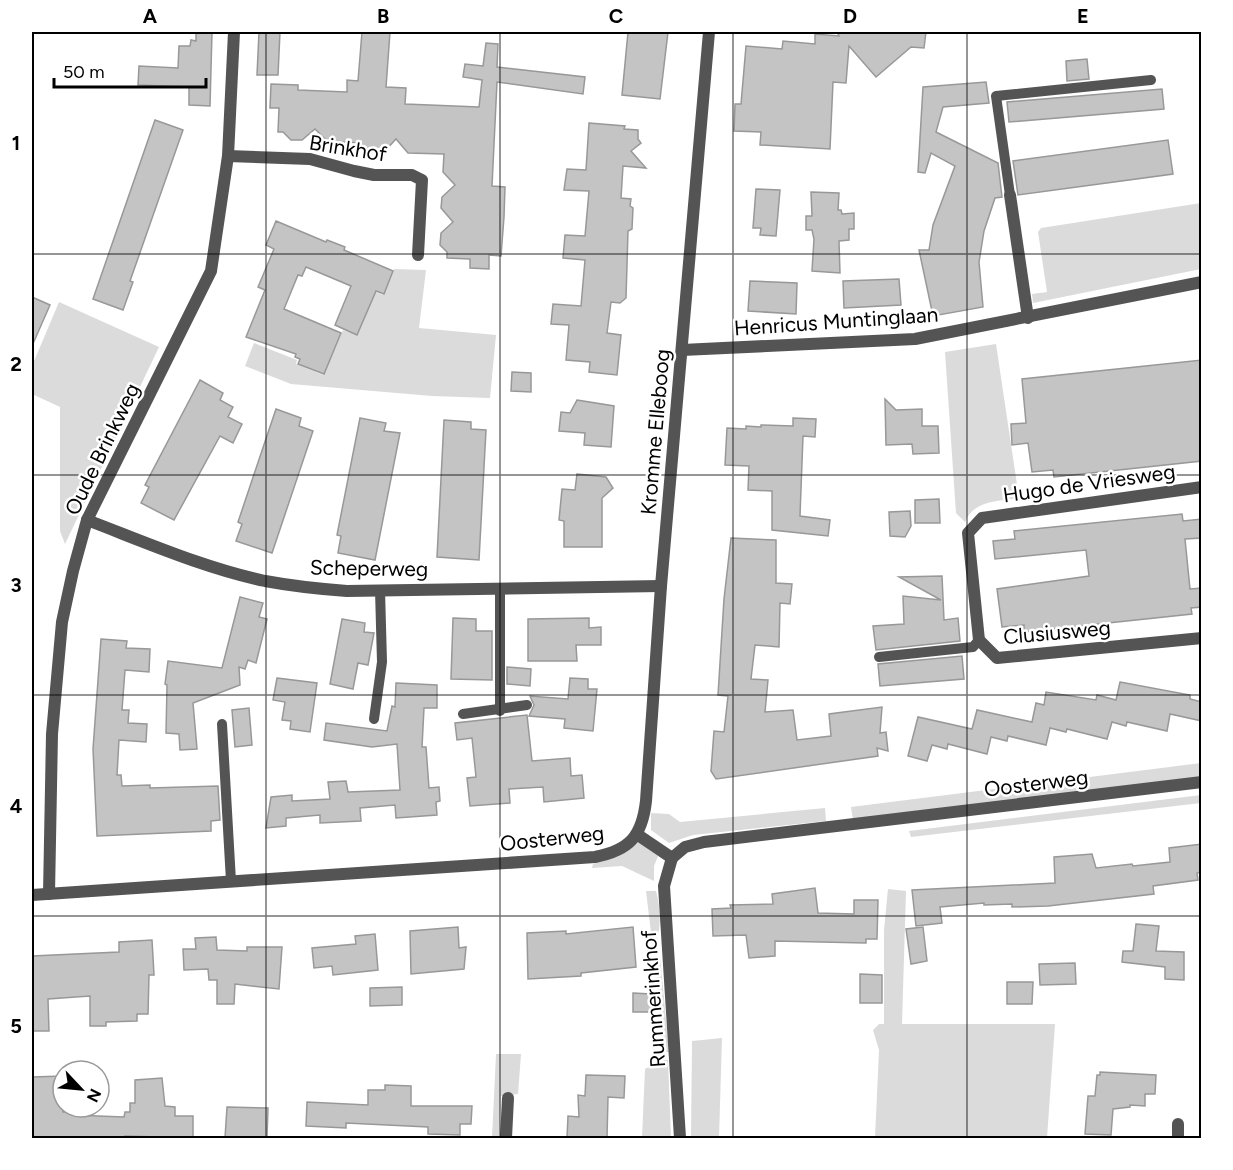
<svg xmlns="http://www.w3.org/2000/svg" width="1233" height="1170" viewBox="0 0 1233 1170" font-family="Figtree,sans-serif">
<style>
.green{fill:#dbdbdb}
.building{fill:#c4c4c4;stroke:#989898;stroke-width:1.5}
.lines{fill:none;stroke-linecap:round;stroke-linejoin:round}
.service{stroke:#545454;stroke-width:10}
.minor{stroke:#545454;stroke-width:12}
.grid{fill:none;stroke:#000;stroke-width:1.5;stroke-opacity:0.55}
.labels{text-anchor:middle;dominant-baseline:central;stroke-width:5;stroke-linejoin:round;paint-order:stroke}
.street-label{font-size:21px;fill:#000;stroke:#fff}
.neatline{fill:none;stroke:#000;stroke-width:2}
.grid-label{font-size:20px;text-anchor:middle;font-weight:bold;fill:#000}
</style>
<rect width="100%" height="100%" fill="#fff"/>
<g class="green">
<path d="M1201 203V269L1033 303 1032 294 1047 292 1038 232 1041 228Z"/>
<path d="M394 269 426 270 419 328 496 335 490 398 432 396 291 384 245 366 254 343 297 360 296 364 323 375 343 330 357 335 375 292 383 295Z"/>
<path d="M59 302 159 347 65 544 60 531V407L32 394V366Z"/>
<path d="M996 344 1019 498C998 501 974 500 965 522L956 513 945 352Z"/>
<path d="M1201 763V777L853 820 851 807Z"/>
<path d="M1201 795V803L911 837 909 831Z"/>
<path d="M825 808 826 821 693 835 669 843 651 830V813L669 814 680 822Z"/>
<path d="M637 841 658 856 654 866V881L622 866 592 868 593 864 603 861Z"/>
<path d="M888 889 906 891 902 1024H1055L1047 1138H875L879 1050 873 1030 879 1024H884V930Z"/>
<path d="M646 891H656C661 909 662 932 653 949Z"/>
<path d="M660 956 669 1052H664L655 960Z"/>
<path d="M722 1038 719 1138H691L692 1041Z"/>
<path d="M496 1054H521L518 1094 501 1096 499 1138H492Z"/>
<path d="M661 1060H668L671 1138H642L645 1069Z"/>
</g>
<g class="building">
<path d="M196 32H212L210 106 189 105V87L138 85 139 66 178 68 179 46H190L191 40 196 41Z"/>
<path d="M259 32H280L278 75H257Z"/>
<path d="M362 32H390L386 87 406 88 405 104 479 107 482 80 463 77 465 64 483 66 486 43 498 44 497 67 585 77 583 94 497 82 492 186 505 187 504 217 501 256 489 255V269L470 268V259L447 258V252L440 245 441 233 453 222 441 208 442 197 455 185 443 172 444 154 408 153 396 139 384 152H372L360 143 327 141 315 129 302 140H291L283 132H278L279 108H270L271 84 298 85V90L347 92V80L358 81Z"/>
<path d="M628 32H668L660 99 622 95Z"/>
<path d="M837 32H926L924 48 911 47 876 77 849 46 846 83 833 82 830 149 760 145 761 132 734 131 735 104H741L746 46 782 49 783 41 815 44V34L839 36Z"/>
<path d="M1087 59 1089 79 1067 81 1066 61Z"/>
<path d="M986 82 989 103 943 107 936 132 998 163 1002 197 995 198 984 231 979 262 983 307 933 316 919 250H929L933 225 955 166 931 153 925 173 918 172 923 87Z"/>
<path d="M1162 89 1164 109 1009 122 1007 102Z"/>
<path d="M155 120 183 130 130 281 133 282 123 310 93 299Z"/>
<path d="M589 123 625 126 624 129 638 130V139L641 143 631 151 646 168 623 166 621 198 631 199 630 206 633 208 632 229 628 231 626 298 620 303 611 302 607 333 621 335 617 375 589 372 590 362 566 360 569 325 551 324 553 304 581 306 585 260 563 258 565 235 585 236 589 191 564 190 567 169 586 170Z"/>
<path d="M1168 140 1173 174 1018 195 1013 161Z"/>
<path d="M756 189 780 190 776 236 760 235 761 228H753Z"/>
<path d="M811 192 839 193 838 210H841L842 214 854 213V229H849V240L839 241 840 273 812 271 814 239 812 230H806V216H812Z"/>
<path d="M276 221 326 242 327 240 345 247 344 250 393 271 384 294 376 291 357 335 335 325 351 286 306 267 302 276 298 275 284 309 341 333 324 374 298 364 300 359 295 357 296 354 246 337 265 290 258 287 274 249 266 245Z"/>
<path d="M899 279 901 305 844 308 843 281Z"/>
<path d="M750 281 797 283 796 314 748 311Z"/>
<path d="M32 297 50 305 32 346Z"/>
<path d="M1202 360V461L1054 477 1053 470 1032 472 1028 443 1012 445 1011 424 1026 423 1022 379Z"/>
<path d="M512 372 531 373V392L511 391Z"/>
<path d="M200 380 223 393 220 400 233 407 228 417 242 424 233 443 220 436 174 520 141 503 149 487 145 485Z"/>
<path d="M885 399 896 410 922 409V426H938L939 453 913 454 912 444 886 445Z"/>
<path d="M577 400 614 406 611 447 584 445 585 433 559 431 561 412 570 413Z"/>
<path d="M276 409 301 418 299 426 313 431 272 553 236 541 242 524 238 522Z"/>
<path d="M360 418 386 423 384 431 400 433 375 560 338 553 341 536 337 535Z"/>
<path d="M793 418 816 419 815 437 803 436 800 516 830 520 828 536 772 530V491L748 490 749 466 725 465 727 428 746 429V426L761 427V425L793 426Z"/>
<path d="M444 420 471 422V429L486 430 479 560 437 557Z"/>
<path d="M577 474 606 477 613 488 602 498V547H564V521L559 520 562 489 575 490Z"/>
<path d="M939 499 940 523H915V500Z"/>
<path d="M910 511 911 526 905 537 890 536 889 512Z"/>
<path d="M1182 514 1183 521 1202 519V538L1185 539 1190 589 1202 588V607L1191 608 1192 614 1024 632V625L1002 627 997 589 1089 576 1086 550 995 559 993 541 1015 539 1014 531Z"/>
<path d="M731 538 776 540V583L792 584 790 604 780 603 779 647 755 645 751 679 768 680 765 712 793 710 797 740 831 736 829 714 882 707 880 733 886 732 888 751 877 748 878 756 716 779 711 771 714 731 724 732 728 696 718 695 724 599Z"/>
<path d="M942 576 944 620 958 618 960 641 876 650 873 626 904 624 903 596 941 600 899 577Z"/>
<path d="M240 597 263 603 259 617 267 619 256 663 248 660 245 669 239 667 240 685 193 703 197 749 180 750 179 734 166 733 167 685 165 684 168 661 222 668Z"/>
<path d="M453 618 476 619V631H492V680L451 679Z"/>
<path d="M589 618V628L601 627V645H576L577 661H528V619Z"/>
<path d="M342 619 365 623 364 632 374 633 368 665 358 663 353 689 330 684Z"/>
<path d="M101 639 127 641 126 648 150 649 149 672 125 670 122 710H129L128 723 147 724 146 742 119 740 117 775H121L122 786 150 785V788L218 786 220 820 211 821V831L97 836 93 749Z"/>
<path d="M962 656 964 679 880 686 878 664Z"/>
<path d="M507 667 531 669 530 686 507 684Z"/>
<path d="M277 678 317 683 310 732 290 729 291 721 282 720 285 702 273 700Z"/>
<path d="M570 678 588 679V689H597L593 731 564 728 565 719 529 716 534 705 530 696 568 699Z"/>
<path d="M1120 682 1190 695V699L1202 702V721L1170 714 1167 731 1127 722 1126 726 1112 722 1107 739 1067 729 1066 732 1050 728 1046 745 1008 736 1007 741 991 737 987 754 948 744 947 749 932 745 927 761 908 756 918 717 972 729 977 710 1032 722 1036 703 1044 705 1046 692 1096 700 1097 695 1116 700Z"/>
<path d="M396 683 437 685V708H424L422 747H426L429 788 439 787 440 801 436 802 437 815 396 818 395 805 360 808 361 821 320 823V815L286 818V826L266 828 271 797 292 795V801L330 799 328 782 346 781 348 792 400 790 397 744 372 747 324 740 326 723 387 731 392 706 395 707Z"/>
<path d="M249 708 252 745 235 747 232 710Z"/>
<path d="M527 715 532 761 570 758 571 776 582 775 584 798 544 802 543 787 509 789 510 803 470 806 467 778 476 777 472 738 457 740 455 723Z"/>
<path d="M1202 844V872L1197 873 1198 880 1153 886 1154 894 1048 906 1012 907V904L984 905V903L940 907 942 923 916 926 912 890 1055 883 1054 857 1092 854 1096 868 1132 864 1133 866 1170 862 1169 848Z"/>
<path d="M815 888 818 913 854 914V900H878L877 939H866V943L775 941V956L749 958 746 935 713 936 712 909 731 908 730 905 773 904 772 894Z"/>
<path d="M1136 924 1159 926 1156 951 1184 952V980L1165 979V967L1122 962 1123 951H1133Z"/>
<path d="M458 927 459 948 466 947 464 969 411 974 410 931Z"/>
<path d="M633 927 636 967 581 973V976L528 979 527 933 566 931V934Z"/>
<path d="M923 927 927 961 911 964 906 929Z"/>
<path d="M375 934 378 970 333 975 332 966 314 968 312 948 356 944 355 936Z"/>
<path d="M216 937 217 950 247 951V947H282L279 989 235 984 234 1004H217V980H209L208 969 184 970 183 949H196L195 938Z"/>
<path d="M152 940 154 975H149L148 1014H137V1021L106 1022V1026H90V996L48 999 49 1031H32V956L119 952V942Z"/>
<path d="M1075 963 1076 984 1040 985 1039 964Z"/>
<path d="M860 974 882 975V1003H860Z"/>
<path d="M1007 982H1033L1032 1004H1007Z"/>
<path d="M402 987V1005L370 1006V988Z"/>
<path d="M633 993 651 994V1012H633Z"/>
<path d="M1100 1072 1156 1075 1155 1094H1145V1106L1130 1105V1107L1113 1109 1111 1135 1085 1134 1088 1096H1095L1097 1075H1100Z"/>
<path d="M586 1075 625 1076 624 1098 608 1097 607 1138H567L568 1116 579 1117 578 1095 585 1096Z"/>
<path d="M63 1076V1112H72V1115L124 1117 125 1112H130V1103H135V1080L162 1078 165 1106 175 1107V1116H193V1138L125 1136V1138H32V1077Z"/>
<path d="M385 1085 411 1086V1106H472L471 1124H460V1135L428 1134V1127L346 1123V1128L306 1126 307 1102 368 1105V1090H385Z"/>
<path d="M227 1107 268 1108 267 1138H225Z"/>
</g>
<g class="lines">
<g class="service">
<path d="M1010 195 996 96 1151 80"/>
<path d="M500 589V711"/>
<path d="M879 657 973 647 979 640"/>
<path d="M463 714 527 705"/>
<path d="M374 719 382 662 380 590"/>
<path d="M222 724 231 881"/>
</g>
<g class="minor">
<path d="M228 156 310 159 354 171 374 175H412L422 180 418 255"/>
<path d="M1010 195 1028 318"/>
<path d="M682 350 915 339 1202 282"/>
<path d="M1202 487 982 518 968 533 979 640 997 658 1202 638"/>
<path d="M87 520C145 542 204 568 265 581 292 586 320 589 347 591L661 586"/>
<path d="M638 835 672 858 685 847 704 842 1202 782"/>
<path d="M672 858 664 886 680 1138"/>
<path d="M49 894 52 734 62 622 73 571 87 520 211 271 228 156 234 32"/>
<path d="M32 895 595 857C630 850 642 836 646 801L661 586 709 32"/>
<path d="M506 1138 508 1098"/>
<path d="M1178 1138V1124"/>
</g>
</g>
<path class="grid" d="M266 32V1138M500 32V1138M733 32V1138M967 32V1138M32 254H1202M32 475H1202M32 695H1202M32 916H1202"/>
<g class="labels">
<g class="street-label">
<text transform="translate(348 148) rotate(9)">Brinkhof</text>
<text transform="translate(836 321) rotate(-4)">Henricus Muntinglaan</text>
<text transform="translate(655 432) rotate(-85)">Kromme Elleboog</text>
<text transform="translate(102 449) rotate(-64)">Oude Brinkweg</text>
<text transform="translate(1089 483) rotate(-8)">Hugo de Vriesweg</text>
<text transform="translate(369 568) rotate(1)">Scheperweg</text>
<text transform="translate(1057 632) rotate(-5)">Clusiusweg</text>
<text transform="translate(1036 783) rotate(-7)">Oosterweg</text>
<text transform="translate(552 838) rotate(-6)">Oosterweg</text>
<text transform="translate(653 999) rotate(-94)">Rummerinkhof</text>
</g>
</g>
<rect width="1233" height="1170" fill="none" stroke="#ffffff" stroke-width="66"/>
<g transform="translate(81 1089) rotate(116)"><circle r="28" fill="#ffffff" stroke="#999999" stroke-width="1.5"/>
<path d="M0-4.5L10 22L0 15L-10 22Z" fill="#000000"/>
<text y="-9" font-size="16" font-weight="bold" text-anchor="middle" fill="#000000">N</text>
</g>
<path d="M54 78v9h152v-9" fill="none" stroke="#000000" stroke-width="3"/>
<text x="63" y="78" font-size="18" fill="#000000" stroke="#ffffff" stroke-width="4.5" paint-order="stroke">50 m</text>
<rect x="33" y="33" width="1167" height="1104" class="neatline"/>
<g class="grid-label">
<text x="150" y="23">A</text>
<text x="383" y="23">B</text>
<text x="616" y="23">C</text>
<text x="850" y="23">D</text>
<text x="1083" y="23">E</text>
<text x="16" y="150">1</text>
<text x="16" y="371">2</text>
<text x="16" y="592">3</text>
<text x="16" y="813">4</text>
<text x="16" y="1033">5</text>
</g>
</svg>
